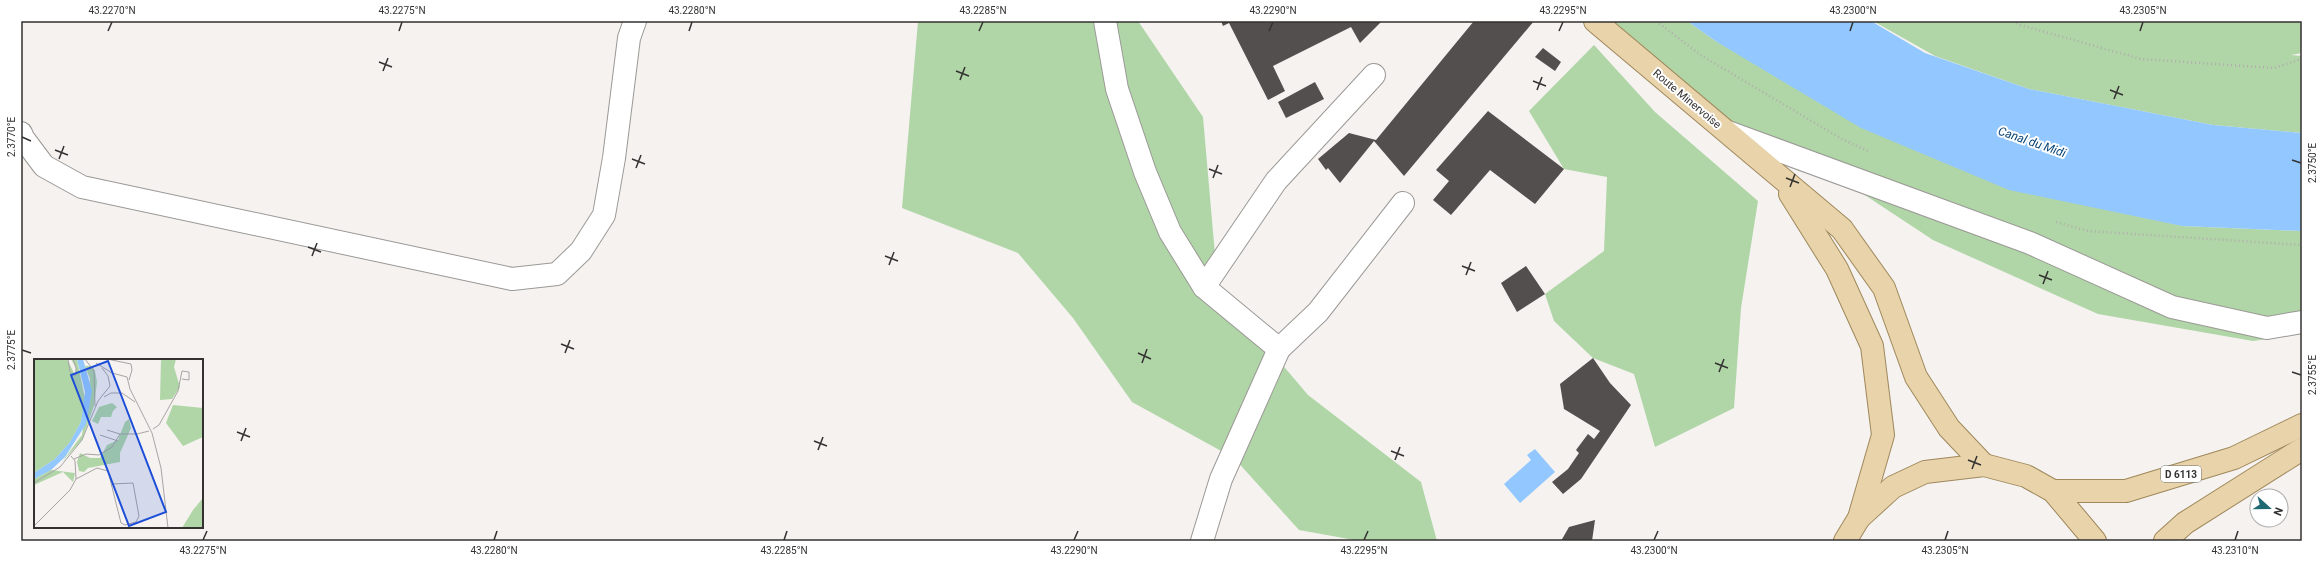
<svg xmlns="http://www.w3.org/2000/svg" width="2323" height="562" viewBox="0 0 2323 562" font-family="Roboto,sans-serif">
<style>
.green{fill:#b0d6a7}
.water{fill:#92c8ff}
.building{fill:#524f4e}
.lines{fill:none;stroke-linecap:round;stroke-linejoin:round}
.minor-casing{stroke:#9b9996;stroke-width:24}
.major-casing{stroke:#9f885b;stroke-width:24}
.path{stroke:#b0adac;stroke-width:2.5;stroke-dasharray:1 3;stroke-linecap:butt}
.minor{stroke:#fff;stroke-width:22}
.major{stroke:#e8d3aa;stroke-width:22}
.ticks{fill:none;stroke:#333231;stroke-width:1.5}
.labels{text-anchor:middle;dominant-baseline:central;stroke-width:4;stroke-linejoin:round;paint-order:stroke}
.shield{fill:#fff;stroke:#70706f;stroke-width:1}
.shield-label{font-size:10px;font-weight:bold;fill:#333231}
.street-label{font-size:11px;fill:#333231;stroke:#fff}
.water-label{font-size:12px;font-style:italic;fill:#084475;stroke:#fff}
.inset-road{fill:none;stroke:#a7a5a4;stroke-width:1}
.view{fill:#1d4ed8;fill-opacity:0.15;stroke:#1d4ed8;stroke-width:2}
.inset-edge{fill:none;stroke:#333231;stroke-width:2}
.neatline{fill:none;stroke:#333231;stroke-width:1.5}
.ticks-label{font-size:10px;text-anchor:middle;fill:#333231}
</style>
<rect width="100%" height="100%" fill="#f5f2f0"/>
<g class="green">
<path d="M918 21H1138L1203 117 1218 289 1308 395 1421 482 1437 541H1360L1299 530 1234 458 1132 402 1073 318 1018 253 902 208Z"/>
<path d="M1595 21H1687L1717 42 2182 226 2302 231V334L2253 341 2098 314 1933 240 1789 145 1725 131Z"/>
<path d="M1873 21H2302V53L2291 55 2302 56V133L2213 125 2029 89 1935 56Z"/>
<path d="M1594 45 1655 112 1758 201 1741 308 1734 408 1655 447 1634 374 1593 358 1554 321 1545 294 1604 251 1607 177 1564 169 1529 111Z"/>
</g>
<g class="water">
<path d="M1687 21H1871L1925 53 2029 89 2213 125 2302 133V231L2182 226 2009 190 1861 128 1717 42Z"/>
<path d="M1535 449 1555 472 1520 503 1504 484 1531 460 1527 455Z"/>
</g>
<g class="building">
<path d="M1221 21H1382L1360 43 1351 27 1273 66 1285 91 1268 100 1229 23 1223 26Z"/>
<path d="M1474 21H1534L1404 176 1374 141 1340 183 1328 168 1326 170 1318 159 1349 133 1376 140Z"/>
<path d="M1543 48 1561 62 1555 71 1535 57Z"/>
<path d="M1315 82 1324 99 1286 118 1278 102Z"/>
<path d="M1488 111 1564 169 1535 204 1490 170 1451 215 1433 200 1449 181 1436 170Z"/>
<path d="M1526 266 1545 294 1517 312 1501 283Z"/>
<path d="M1593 358 1610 383 1631 405 1581 479 1563 494 1552 482 1568 469 1579 453 1576 450 1588 434 1594 439 1600 431 1564 409 1560 384Z"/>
<path d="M1595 520 1592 541H1561L1569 527Z"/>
</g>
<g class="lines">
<defs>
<g id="minor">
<path d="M1105 21 1117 89 1145 172 1170 232 1204 287 1279 349 1318 312 1403 203"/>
<path d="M1728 132 2030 243 2172 307 2267 328 2302 322"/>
<path d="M21 133 23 138 44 166 82 187 512 279 557 274 581 251 604 215 614 158 629 38 635 21"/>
<path d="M1204 287 1276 181 1374 75"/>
<path d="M1202 541 1221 479 1279 349"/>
</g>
<g id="major">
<path d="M1595 21 1842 229 1884 288 1916 377 1949 428 1984 465"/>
<path d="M1790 194 1837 269 1872 346 1883 435 1859 518 1845 541"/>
<path d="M2053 491H2126L2234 458 2302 425"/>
<path d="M1859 518 1893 487 1925 472 1984 465 2026 476 2053 491 2095 541"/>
<path d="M2165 541 2185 523 2302 449"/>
</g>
</defs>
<use href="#minor" class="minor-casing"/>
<use href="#major" class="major-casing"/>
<g class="path">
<path d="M1656 21 1702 56 1842 139 1870 152"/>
<path d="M2013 21 2020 25 2141 59 2274 68 2302 59"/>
<path d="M2056 222 2088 231 2302 245"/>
</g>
<use href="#minor" class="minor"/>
<use href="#major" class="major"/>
</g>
<path class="ticks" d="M108 31 112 22M399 31 402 22M689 31 692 22M979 31 983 22M1269 31 1273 22M1559 31 1563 22M1850 31 1853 22M2140 31 2143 22M379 62 392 67M383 71 388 58M956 71 969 76M960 80 965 67M1533 81 1546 86M1537 90 1542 77M2110 90 2123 95M2114 99 2119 86M22 137 31 141M55 150 68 155M59 159 64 146M632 159 645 164M2292 160 2301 163M636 168 641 155M1209 169 1222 174M1213 178 1218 165M1786 178 1799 183M1790 187 1795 174M308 247 321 252M312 256 317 243M885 256 898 261M889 265 894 252M1462 266 1475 271M1466 275 1471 262M2039 275 2052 280M2043 284 2048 271M561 344 574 349M22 350 31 353M565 353 570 340M1138 353 1151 359M1142 363 1147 349M1715 363 1728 368M1719 372 1724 359M2292 372 2301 375M237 432 250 437M241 441 246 428M814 441 827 446M818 450 823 437M1391 451 1404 456M1395 460 1400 447M1968 460 1981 465M1972 469 1977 456M203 540 207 531M494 540 497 531M784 540 787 531M1074 540 1078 531M1364 540 1368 531M1654 540 1658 531M1945 540 1948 531M2235 540 2238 531"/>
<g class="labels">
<rect class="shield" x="2161" y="466" width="40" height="16" rx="3"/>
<g class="shield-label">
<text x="2181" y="474">D 6113</text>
</g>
<g class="street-label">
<text transform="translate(1687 99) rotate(40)">Route Minervoise</text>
</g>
<g class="water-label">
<text transform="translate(2032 142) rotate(19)">Canal du Midi</text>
</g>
</g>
<g transform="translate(34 359)">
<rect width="169" height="169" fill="#f5f2f0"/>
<path d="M0 0H33L41 16 42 9 37 0H43L51 40 47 63 36 83 21 100 0 114ZM127 0H142L140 8 146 28 138 40 126 41ZM51 7H58L61 12 63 23 60 47 48 81 28 103 48 76 56 20ZM78 44 83 48 79 52 77 58H67L64 65 58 62 65 48ZM139 46 169 49V78L149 87 132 64ZM95 60 97 69 86 94V103L54 109 50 113 45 112 43 103 46 94 56 99H66L73 86 84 81 91 63ZM17 111 41 114 39 123 29 113 0 126V120ZM169 139V169H148L159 151Z" fill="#b0d6a7"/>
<path d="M43 0H49L58 32 52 65 31 98 17 111 0 120V114L21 100 36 83 47 63 51 33Z" fill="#92c8ff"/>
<path class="inset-road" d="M34 0 36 13 39 16H42V9L39 0M51 0 60 12 61 47M73 0 97 5 98 11 95 21M62 4 78 14 93 18 96 30 118 74 127 109 134 169M70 38 77 34H88L101 43M119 70 125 66 144 32 148 12 155 13V21L148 20M86 75H103L115 72M66 76 84 82M40 100 52 95 65 96 78 88 86 75 73 71M42 120 63 109 74 112 87 164 91 166 102 163 105 157 99 124 78 125M0 124 26 108 48 81 64 42 76 27 74 17 68 9M0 167 36 131 42 120 41 102 37 97"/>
<path class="view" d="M74 2 132 153 95 167 37 16Z"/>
<rect width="169" height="169" class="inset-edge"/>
</g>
<rect width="2323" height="562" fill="none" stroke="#ffffff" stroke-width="44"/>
<g transform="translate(2269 508) rotate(111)"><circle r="19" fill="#ffffff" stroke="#adadad"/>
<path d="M0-3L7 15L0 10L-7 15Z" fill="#1f6973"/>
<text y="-6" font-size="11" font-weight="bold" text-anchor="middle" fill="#333231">N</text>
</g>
<rect x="22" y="22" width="2279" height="518" class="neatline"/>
<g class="ticks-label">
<text x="112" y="14">43.2270°N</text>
<text x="402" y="14">43.2275°N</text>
<text x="692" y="14">43.2280°N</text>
<text x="983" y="14">43.2285°N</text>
<text x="1273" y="14">43.2290°N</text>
<text x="1563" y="14">43.2295°N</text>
<text x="1853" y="14">43.2300°N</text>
<text x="2143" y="14">43.2305°N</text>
<text transform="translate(11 137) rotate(-90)" y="4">2.3770°E</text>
<text transform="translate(2312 163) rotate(-90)" y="4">2.3750°E</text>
<text transform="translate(11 350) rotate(-90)" y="4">2.3775°E</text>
<text transform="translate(2312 375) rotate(-90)" y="4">2.3755°E</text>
<text x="203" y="554">43.2275°N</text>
<text x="494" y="554">43.2280°N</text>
<text x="784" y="554">43.2285°N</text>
<text x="1074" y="554">43.2290°N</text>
<text x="1364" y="554">43.2295°N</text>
<text x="1654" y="554">43.2300°N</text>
<text x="1945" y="554">43.2305°N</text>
<text x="2235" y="554">43.2310°N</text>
</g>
</svg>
